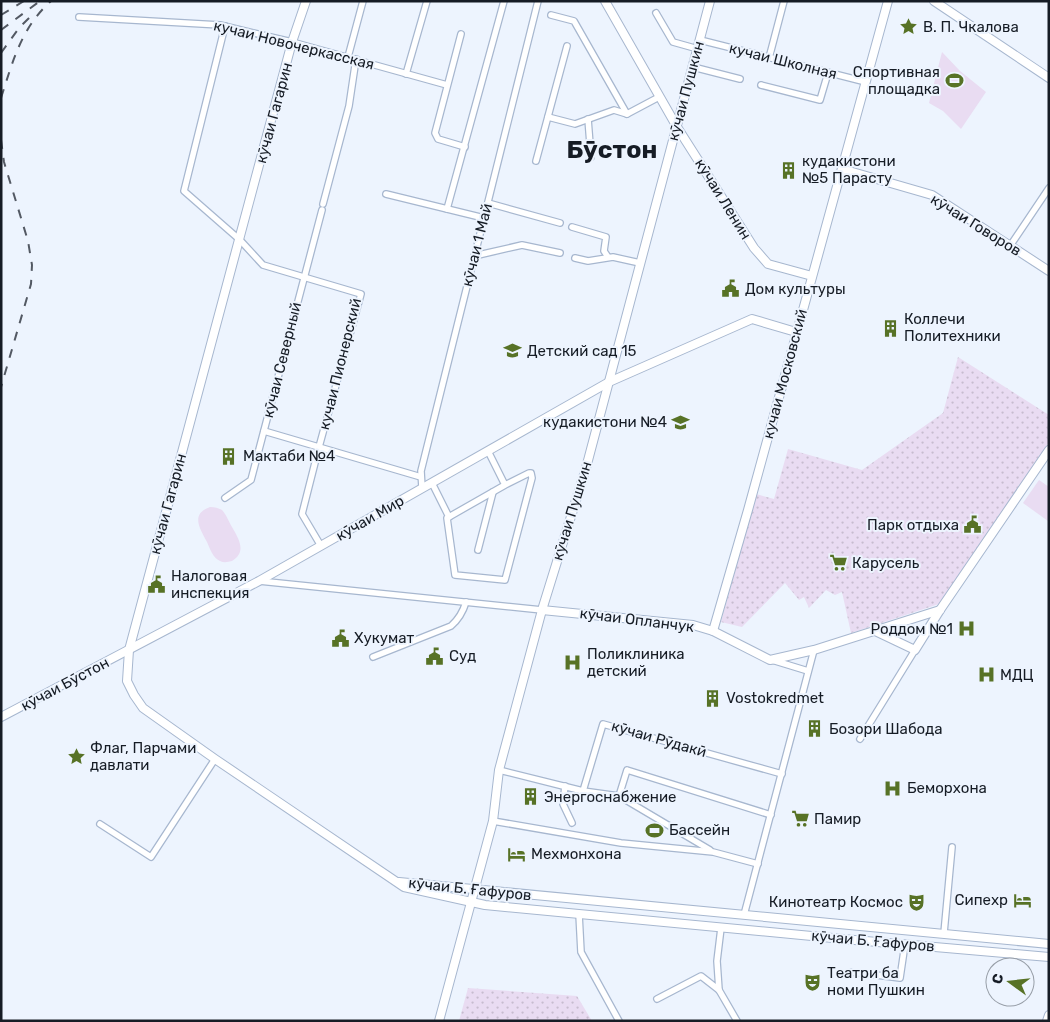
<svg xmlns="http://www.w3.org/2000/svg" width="1050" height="1022" viewBox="0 0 1050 1022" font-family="Rubik,sans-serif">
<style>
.park{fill:url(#park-dots)}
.pitch{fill:#e9dcf2}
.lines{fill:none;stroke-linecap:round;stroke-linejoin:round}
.street-casing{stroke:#a7b7cf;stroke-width:8}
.secondary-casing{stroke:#a7b7cf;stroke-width:10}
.street{stroke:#fff;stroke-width:5.5}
.secondary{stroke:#fff;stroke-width:8}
.rail{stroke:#535963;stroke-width:2;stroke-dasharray:9 9;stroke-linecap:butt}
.labels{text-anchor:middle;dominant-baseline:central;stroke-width:4;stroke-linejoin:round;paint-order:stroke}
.poi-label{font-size:15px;fill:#161c25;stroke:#edf4fe;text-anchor:start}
.street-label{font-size:15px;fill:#161c25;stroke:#edf4fe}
.town-label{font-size:25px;font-weight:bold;fill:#161c25;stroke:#edf4fe}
</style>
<defs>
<pattern id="park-dots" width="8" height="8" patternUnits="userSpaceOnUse" patternTransform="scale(1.25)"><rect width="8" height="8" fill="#e9dcf2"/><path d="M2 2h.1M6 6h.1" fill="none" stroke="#c7bccf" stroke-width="1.8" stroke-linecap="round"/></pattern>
</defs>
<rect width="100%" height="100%" fill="#edf4fe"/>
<g class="park">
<path d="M958 357 1049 415V442L945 602 851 633 842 592 835 595 826 590 809 608 804 597 799 600 785 583 742 627 721 622 756 494 774 499 788 449 862 470 943 413Z"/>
<path d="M468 988 577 996 592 1021H459Z"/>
</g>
<g class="pitch">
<path d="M942 52 960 71 986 92 961 129 943 111 929 103Z"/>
<path d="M1039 480 1049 487 1048 521 1023 503Z"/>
<path d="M210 507C215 507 218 508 222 510 226 514 229 522 232 527 239 539 247 552 232 561 228 562 224 563 220 561 213 558 210 549 207 542 200 529 190 514 210 507Z"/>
</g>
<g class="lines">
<defs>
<g id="street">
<path d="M656 13 673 42 698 49"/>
<path d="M551 15 574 21 627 114"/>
<path d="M79 17 220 25 292 42 447 85"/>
<path d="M225 26 184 191 240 240 263 265 361 294 319 447 302 514 321 546"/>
<path d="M461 34 435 133 438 139 465 147"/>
<path d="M700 40 866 82"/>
<path d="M348 57 363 1"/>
<path d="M769 58 784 1"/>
<path d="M693 67 740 79"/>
<path d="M406 74 427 1"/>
<path d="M761 85 820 100 828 73"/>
<path d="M548 117 575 124 614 110 627 114 659 97"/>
<path d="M588 119 591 157"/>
<path d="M536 161 567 46"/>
<path d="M386 194 484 218"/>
<path d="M488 203 560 223"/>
<path d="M323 204 349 106 356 59"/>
<path d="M447 209 504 1"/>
<path d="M572 227 606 237 604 251 608 257"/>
<path d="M1010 246 1049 188"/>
<path d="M474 256 522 245 560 253"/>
<path d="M575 258 588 261 613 257 640 263"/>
<path d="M264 431 421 477"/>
<path d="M488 451 505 485 529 473H531L532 478 505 580 455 575 447 518 505 485"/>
<path d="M432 483 449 517"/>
<path d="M422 488 421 471 538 1"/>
<path d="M225 498 251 480 322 210"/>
<path d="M478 550 493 492"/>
<path d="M259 581 542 610"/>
<path d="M373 657 451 626C459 619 463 612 466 602"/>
<path d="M772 660 808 671"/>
<path d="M860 739 915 650"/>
<path d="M499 770 583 791 619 796 710 850"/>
<path d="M565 786 563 804 572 823"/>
<path d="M583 791 603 724 782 774"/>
<path d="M619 796 627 770 771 815"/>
<path d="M493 821 621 843 713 852 758 864"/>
<path d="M100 824 151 857 215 759"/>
<path d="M579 914 581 952 619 1021"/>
<path d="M744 915 814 650"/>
<path d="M944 933 952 847"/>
<path d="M852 972 900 978 905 944"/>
<path d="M719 990 737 1021"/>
<path d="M657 999 701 976 719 990 717 961 721 928"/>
</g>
<g id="secondary">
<path d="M306 1 292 42 129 650 127 681 134 695 143 708 215 759 404 887 485 905 843 939 1049 957"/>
<path d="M605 1 677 127 754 248 768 264 812 276"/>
<path d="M934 1 1049 78"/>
<path d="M842 169 932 195 1049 271"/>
<path d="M542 610 693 625 713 631 770 660 814 650 940 610"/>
<path d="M713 631 748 510 888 1"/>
<path d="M875 631 915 650 940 610 1049 450"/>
<path d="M1 717 259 581 609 382 752 319 796 332"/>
<path d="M399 882 1049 944"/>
<path d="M439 1021 493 821 499 770 542 610 586 468 710 1"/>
<path d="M1047 1021 1049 1015"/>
</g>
</defs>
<use href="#street" class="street-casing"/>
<use href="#secondary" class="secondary-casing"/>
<use href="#street" class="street"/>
<use href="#secondary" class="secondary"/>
<g class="rail">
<path d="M1 15 24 1"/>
<path d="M1 30 40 1"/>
<path d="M1 53 19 28 31 16"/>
<path d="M1 98C13 61 21 28 51 1"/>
<path d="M1 140 4 162 28 241 32 265 31 284 1 387"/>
</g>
</g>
<defs>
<symbol id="sight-bare" viewBox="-9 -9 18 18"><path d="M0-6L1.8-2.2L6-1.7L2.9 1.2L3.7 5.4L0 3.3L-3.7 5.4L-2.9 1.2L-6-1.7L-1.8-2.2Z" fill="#577226" stroke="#edf4fe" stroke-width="2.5" paint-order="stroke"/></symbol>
<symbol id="stadium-bare" viewBox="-9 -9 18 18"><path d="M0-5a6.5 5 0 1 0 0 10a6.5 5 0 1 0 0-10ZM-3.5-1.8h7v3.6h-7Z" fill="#577226" stroke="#edf4fe" stroke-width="2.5" paint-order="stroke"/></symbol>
<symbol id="building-bare" viewBox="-9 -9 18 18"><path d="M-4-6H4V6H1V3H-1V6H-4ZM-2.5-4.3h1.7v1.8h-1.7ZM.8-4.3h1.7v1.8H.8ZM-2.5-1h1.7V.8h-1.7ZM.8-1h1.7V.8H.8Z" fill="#577226" stroke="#edf4fe" stroke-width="2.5" paint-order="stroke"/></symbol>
<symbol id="civic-bare" viewBox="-9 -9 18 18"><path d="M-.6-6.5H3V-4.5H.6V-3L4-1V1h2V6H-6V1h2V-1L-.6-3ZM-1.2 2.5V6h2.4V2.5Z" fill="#577226" stroke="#edf4fe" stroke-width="2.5" paint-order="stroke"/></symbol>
<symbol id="school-bare" viewBox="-9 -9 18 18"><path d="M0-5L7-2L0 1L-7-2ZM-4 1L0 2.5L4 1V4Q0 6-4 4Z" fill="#577226" stroke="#edf4fe" stroke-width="2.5" paint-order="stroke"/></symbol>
<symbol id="supermarket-bare" viewBox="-9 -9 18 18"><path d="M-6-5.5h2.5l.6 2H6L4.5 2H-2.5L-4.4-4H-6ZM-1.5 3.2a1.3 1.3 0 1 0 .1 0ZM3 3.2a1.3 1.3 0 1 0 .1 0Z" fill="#577226" stroke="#edf4fe" stroke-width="2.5" paint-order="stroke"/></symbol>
<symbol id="hospital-bare" viewBox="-9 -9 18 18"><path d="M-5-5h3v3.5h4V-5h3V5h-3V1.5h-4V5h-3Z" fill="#577226" stroke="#edf4fe" stroke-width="2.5" paint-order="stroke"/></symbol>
<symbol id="hotel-bare" viewBox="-9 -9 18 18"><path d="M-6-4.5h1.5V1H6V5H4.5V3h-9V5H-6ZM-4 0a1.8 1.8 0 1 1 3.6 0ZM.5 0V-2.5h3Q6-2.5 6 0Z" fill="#577226" stroke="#edf4fe" stroke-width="2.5" paint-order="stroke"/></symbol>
<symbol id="theatre-bare" viewBox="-9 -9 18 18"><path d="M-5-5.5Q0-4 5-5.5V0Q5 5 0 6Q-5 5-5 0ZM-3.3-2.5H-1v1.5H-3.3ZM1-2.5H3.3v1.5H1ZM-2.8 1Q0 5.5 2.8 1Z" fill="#577226" stroke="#edf4fe" stroke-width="2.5" paint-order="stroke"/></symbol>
</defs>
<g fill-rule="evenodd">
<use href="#sight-bare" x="896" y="14" width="25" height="25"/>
<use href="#stadium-bare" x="942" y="68" width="25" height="25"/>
<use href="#building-bare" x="776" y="158" width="25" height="25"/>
<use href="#civic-bare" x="718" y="276" width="25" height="25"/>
<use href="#building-bare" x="878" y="316" width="25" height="25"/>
<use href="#school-bare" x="500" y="338" width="25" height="25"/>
<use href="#school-bare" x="668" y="410" width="25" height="25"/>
<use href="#building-bare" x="216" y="444" width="25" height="25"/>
<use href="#civic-bare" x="960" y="512" width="25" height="25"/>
<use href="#supermarket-bare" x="826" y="550" width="25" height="25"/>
<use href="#civic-bare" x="144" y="572" width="25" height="25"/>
<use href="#hospital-bare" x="954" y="616" width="25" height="25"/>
<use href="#civic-bare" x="328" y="626" width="25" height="25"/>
<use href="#civic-bare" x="422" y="644" width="25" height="25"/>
<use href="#hospital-bare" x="560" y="650" width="25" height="25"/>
<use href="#hospital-bare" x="974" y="662" width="25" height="25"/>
<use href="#building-bare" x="700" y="686" width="25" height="25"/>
<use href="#building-bare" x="802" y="716" width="25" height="25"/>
<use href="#sight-bare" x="64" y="744" width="25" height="25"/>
<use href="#hospital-bare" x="880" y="776" width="25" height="25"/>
<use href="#building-bare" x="518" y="784" width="25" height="25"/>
<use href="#supermarket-bare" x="788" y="806" width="25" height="25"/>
<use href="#stadium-bare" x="642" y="818" width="25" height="25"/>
<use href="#hotel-bare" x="504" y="842" width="25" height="25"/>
<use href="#hotel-bare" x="1010" y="888" width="25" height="25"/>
<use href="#theatre-bare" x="904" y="890" width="25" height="25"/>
<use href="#theatre-bare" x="800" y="970" width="25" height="25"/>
</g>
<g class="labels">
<g class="poi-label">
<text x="923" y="27">В. П. Чкалова</text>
<text x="940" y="72" text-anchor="end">Спортивная<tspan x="940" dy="17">площадка</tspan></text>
<text x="802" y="161">кудакистони<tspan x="802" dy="17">№5 Парасту</tspan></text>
<text x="745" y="289">Дом культуры</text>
<text x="904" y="319">Коллечи<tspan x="904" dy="17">Политехники</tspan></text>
<text x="527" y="351">Детский сад 15</text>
<text x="667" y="422" text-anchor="end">кудакистони №4</text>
<text x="243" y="456">Мактаби №4</text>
<text x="959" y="525" text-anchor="end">Парк отдыха</text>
<text x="852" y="563">Карусель</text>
<text x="171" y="576">Налоговая<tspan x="171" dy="17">инспекция</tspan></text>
<text x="953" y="629" text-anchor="end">Роддом №1</text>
<text x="354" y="638">Хукумат</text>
<text x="587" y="654">Поликлиника<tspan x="587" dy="17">детский</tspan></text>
<text x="449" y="656">Суд</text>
<text x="1000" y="675">МДЦ</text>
<text x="726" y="698">Vostokredmet</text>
<text x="829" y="729">Бозори Шабода</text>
<text x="90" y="748">Флаг, Парчами<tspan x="90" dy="17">давлати</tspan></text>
<text x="907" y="788">Беморхона</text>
<text x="544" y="797">Энергоснабжение</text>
<text x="814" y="819">Памир</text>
<text x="669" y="830">Бассейн</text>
<text x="531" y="854">Мехмонхона</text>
<text x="1008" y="900" text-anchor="end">Сипехр</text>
<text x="903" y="902" text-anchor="end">Кинотеатр Космос</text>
<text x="827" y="973">Театри ба<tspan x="827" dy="17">номи Пушкин</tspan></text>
</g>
<g class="street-label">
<text transform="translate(294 45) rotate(14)">кучаи Новочеркасская</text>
<text transform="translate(783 61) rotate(14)">кучаи Школная</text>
<text transform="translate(686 91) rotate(-75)">кӯчаи Пушкин</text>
<text transform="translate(274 113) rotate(-75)">кӯчаи Гагарин</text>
<text transform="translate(723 199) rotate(58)">кӯчаи Ленин</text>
<text transform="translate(976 225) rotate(32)">кӯчаи Говоров</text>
<text transform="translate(477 245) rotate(-76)">кӯчаи 1 Май</text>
<text transform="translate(282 360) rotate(-76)">кӯчаи Северный</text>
<text transform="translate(340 364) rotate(-76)">кучаи Пионерский</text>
<text transform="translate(785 374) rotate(-75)">кучаи Московский</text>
<text transform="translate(168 504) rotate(-75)">кӯчаи Гагарин</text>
<text transform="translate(572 511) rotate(-73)">кӯчаи Пушкин</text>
<text transform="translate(370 518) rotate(-30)">кӯчаи Мир</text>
<text transform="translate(637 620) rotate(7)">кӯчаи Опланчук</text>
<text transform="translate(65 684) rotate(-28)">кӯчаи Бӯстон</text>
<text transform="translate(659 739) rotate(16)">кӯчаи Рӯдакӣ</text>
<text transform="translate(470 889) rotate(6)">кӯчаи Б. Ғафуров</text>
<text transform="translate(873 941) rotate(5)">кӯчаи Б. Ғафуров</text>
</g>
<g class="town-label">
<text x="612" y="149">Бӯстон</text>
</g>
</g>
<rect width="1050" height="1022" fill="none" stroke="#161c25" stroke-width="5"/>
<g transform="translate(1010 982) rotate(285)"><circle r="24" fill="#edf4fe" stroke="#979ea7"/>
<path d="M0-4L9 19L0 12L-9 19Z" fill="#577226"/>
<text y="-8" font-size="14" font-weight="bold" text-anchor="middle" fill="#161c25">С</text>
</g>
</svg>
